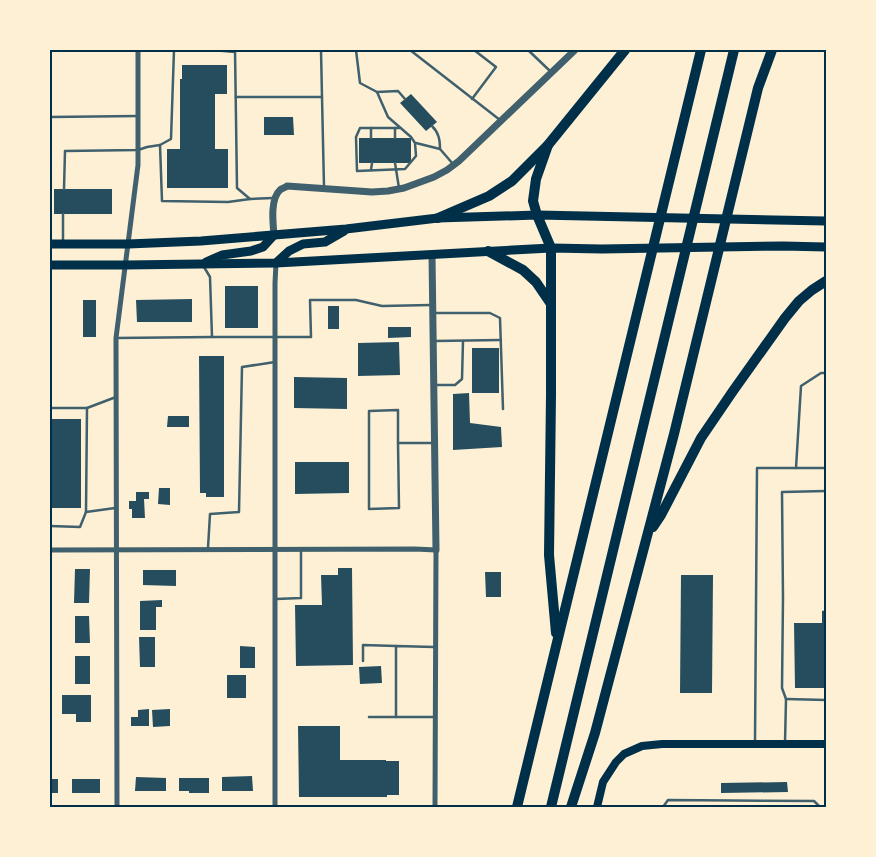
<svg xmlns="http://www.w3.org/2000/svg" width="876" height="857" viewBox="0 0 876 857" font-family="'Work Sans',sans-serif">
<style>
.building{fill:#264d5e}
.lines{fill:none;stroke-linecap:round;stroke-linejoin:round}
.service{stroke:#3f606c;stroke-width:2.5}
.minor{stroke:#3f606c;stroke-width:5}
.tertiary{stroke:#3f606c;stroke-width:7}
.secondary{stroke:#003049;stroke-width:8}
.primary{stroke:#003049;stroke-width:9}
.motorway{stroke:#003049;stroke-width:10}
.neatline{fill:none;stroke:#003049;stroke-width:2}
</style>
<rect width="100%" height="100%" fill="#fdf0d5"/>
<g class="building">
<path d="M182 65H227V94H215V149H228V188H167V149H180V79H182Z"/>
<path d="M411 94 437 122 426 131 400 103Z"/>
<path d="M264 117H293L294 135H264Z"/>
<rect x="359" y="138" width="52" height="25"/>
<rect x="54" y="189" width="58" height="25"/>
<rect x="225" y="286" width="33" height="42"/>
<path d="M192 299V322H137L136 300Z"/>
<rect x="83" y="300" width="13" height="37"/>
<rect x="328" y="306" width="11" height="23"/>
<path d="M388 327H411V337L388 338Z"/>
<path d="M399 342 400 375 358 376V343Z"/>
<rect x="472" y="348" width="27" height="45"/>
<path d="M199 356H224V497H206V493H200Z"/>
<path d="M294 377 347 378V409L294 408Z"/>
<path d="M469 393 470 423 501 427 502 447 453 450V394Z"/>
<path d="M168 416H189V427H167Z"/>
<rect x="50" y="419" width="31" height="89"/>
<path d="M295 462H349V493L295 494Z"/>
<path d="M159 488H170V505L158 504Z"/>
<path d="M136 492H149V499H144L145 518H132V509H129V501H136Z"/>
<path d="M338 568H352L353 665 296 666 295 605H322L321 575H338Z"/>
<path d="M75 569H90L89 603H74Z"/>
<path d="M143 570H176V586L143 585Z"/>
<path d="M485 572H501V597H486Z"/>
<path d="M681 575H713L712 693H680Z"/>
<path d="M162 600V607H156V630H140V601Z"/>
<path d="M826 610V688H795L794 623H822V611Z"/>
<path d="M75 616H89L90 643H75Z"/>
<path d="M139 637H155V667H140Z"/>
<path d="M240 646 255 647V668H240Z"/>
<rect x="75" y="656" width="15" height="28"/>
<path d="M381 666 382 683 360 684 359 667Z"/>
<rect x="227" y="675" width="19" height="23"/>
<path d="M62 695H91V722H76V714H62Z"/>
<path d="M149 709V726H131V717H138V710Z"/>
<path d="M170 709V726L153 727 152 710Z"/>
<path d="M298 726H340V760H386V761H399V795H387V797H299Z"/>
<path d="M252 776 253 791H222V777Z"/>
<path d="M136 777 166 778V791H135Z"/>
<path d="M179 778H209V793H189V791H179Z"/>
<rect x="50" y="779" width="8" height="14"/>
<rect x="72" y="779" width="28" height="14"/>
<path d="M787 782 788 792 721 793V783Z"/>
</g>
<g class="lines">
<g class="service">
<path d="M212 50 235 52"/>
<path d="M235 50 237 188 250 199 273 198"/>
<path d="M321 50 322 97"/>
<path d="M356 50 360 83 377 92 388 117 411 137 415 143 416 156 405 169 357 171 356 137 360 128H401"/>
<path d="M410 50 500 120"/>
<path d="M528 50 550 71"/>
<path d="M377 92 398 91 405 99"/>
<path d="M236 97H322L324 187"/>
<path d="M472 99 496 67 474 50"/>
<path d="M50 117 138 116"/>
<path d="M432 126C439 133 440 140 440 149"/>
<path d="M395 128V138"/>
<path d="M371 138V128"/>
<path d="M416 143 440 149 453 164"/>
<path d="M160 145 171 139 174 50"/>
<path d="M395 163 399 188"/>
<path d="M371 170 372 163"/>
<path d="M64 189 65 151 138 150 147 147 160 145 162 201 228 202 250 199"/>
<path d="M63 242V214"/>
<path d="M204 267 210 277 212 337H311L310 300H356L382 306 431 305"/>
<path d="M434 313H490L500 318 503 409"/>
<path d="M116 338 212 337"/>
<path d="M435 341 501 340"/>
<path d="M436 385H455L462 379 463 341"/>
<path d="M50 408H87L116 397"/>
<path d="M398 443V410L369 411V509L399 508 398 443H433"/>
<path d="M796 468 801 386 821 373H826"/>
<path d="M86 512 87 408"/>
<path d="M50 526 80 527 86 512 115 508"/>
<path d="M208 548 210 514 239 512 242 367 275 362"/>
<path d="M276 599 301 598V549"/>
<path d="M363 661V645L396 646"/>
<path d="M786 699 826 700"/>
<path d="M369 717H396V646L434 647"/>
<path d="M396 717H435"/>
<path d="M755 743 757 468H826"/>
<path d="M785 743 786 699 782 688 783 598 782 492 826 491"/>
<path d="M663 807 668 800 814 801 820 807"/>
</g>
<g class="minor">
<path d="M50 550 415 549 436 550 435 807"/>
<path d="M117 807 116 338 138 165V50"/>
<path d="M275 807V283L276 263"/>
</g>
<g class="tertiary">
<path d="M274 235C273 223 270 199 280 190 282 188 285 188 287 186L372 192 388 191 404 188 434 177 447 170 459 161 575 50"/>
<path d="M432 255 436 550"/>
</g>
<path class="secondary" d="M597 807 603 782 616 762 624 754 642 746 662 744H826"/>
<g class="primary">
<path d="M50 244H128L201 241 346 229 438 218 537 215 826 221"/>
<path d="M206 262 222 255 251 251 263 247 274 235"/>
<path d="M276 263 289 251 303 244 325 242 344 231"/>
<path d="M50 265H126L276 263 551 248 602 249 783 246 826 247"/>
</g>
<g class="motorway">
<path d="M548 145 536 179 533 201 537 215 551 248V395L549 555 556 633"/>
<path d="M438 218 489 196 512 181 548 145 625 50"/>
<path d="M488 251 523 270 536 282 551 304"/>
<path d="M653 527 661 515 701 438 733 391 785 318 799 301 812 290 826 281"/>
<path d="M517 807 701 50"/>
<path d="M551 807 734 50"/>
<path d="M571 807 595 733 674 434 758 88 772 50"/>
</g>
</g>
<rect width="876" height="857" fill="none" stroke="#fdf0d5" stroke-width="102"/>
<rect x="51" y="51" width="774" height="755" class="neatline"/>
</svg>
